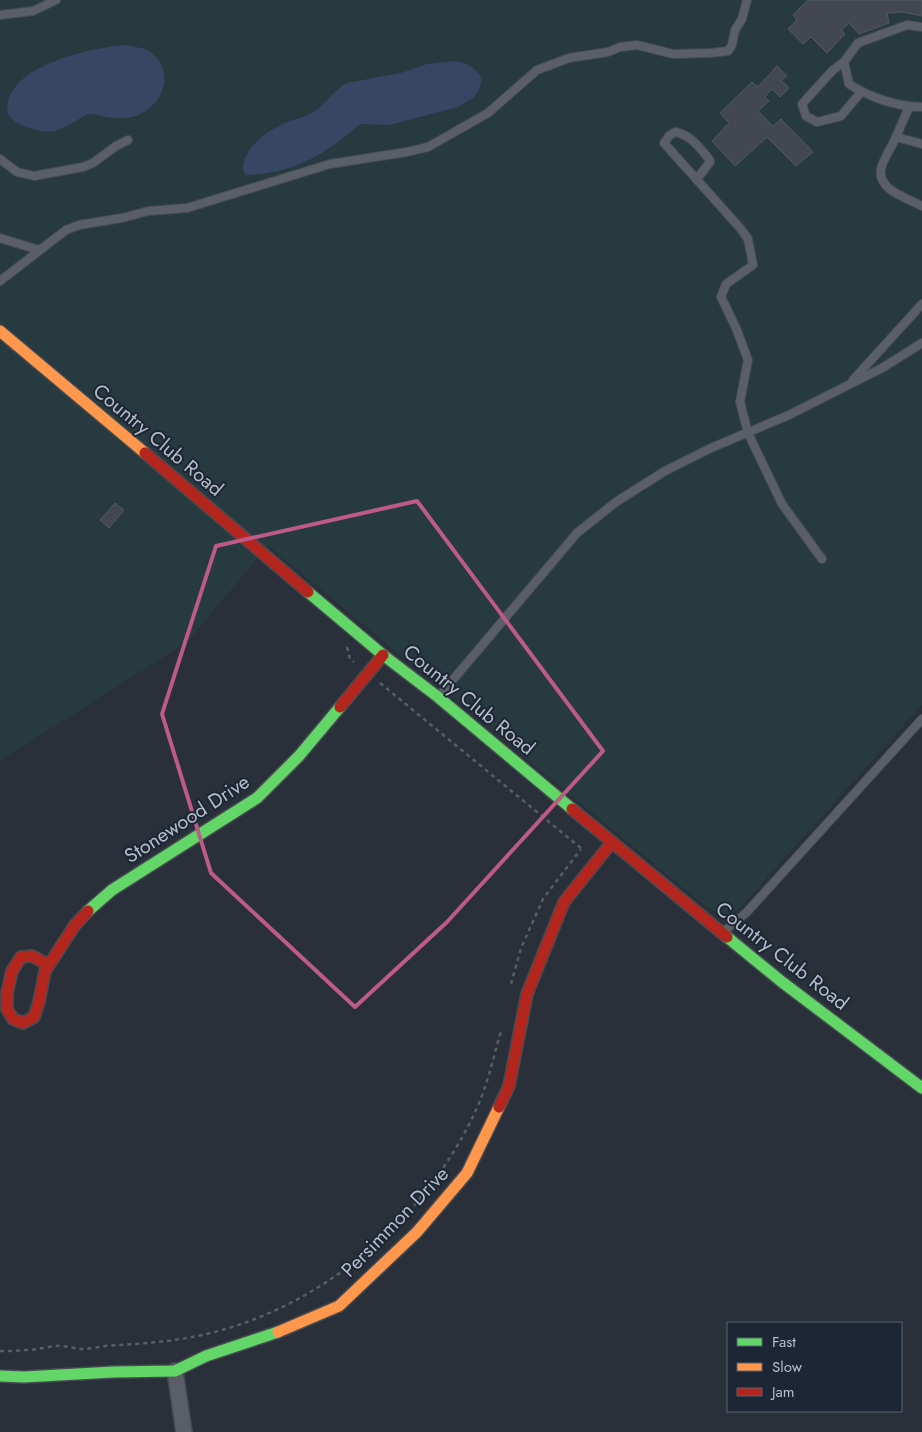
<svg xmlns="http://www.w3.org/2000/svg" width="922" height="1432" viewBox="0 0 922 1432" font-family="Jost,sans-serif">
<style>
.green{fill:#273a3f}
.water{fill:#374763}
.building{fill:#434850;stroke:#525861}
.lines{fill:none;stroke-linecap:round;stroke-linejoin:round}
.lane-casing{stroke:#464b52;stroke-width:10}
.street-casing{stroke:#464b52;stroke-width:18}
.fast-casing{stroke:#464b52;stroke-width:14}
.slow-casing{stroke:#464b52;stroke-width:14}
.jam-casing{stroke:#464b52;stroke-width:14}
.path{stroke:#585e64;stroke-width:2.5;stroke-dasharray:4 4;stroke-linecap:butt}
.lane{stroke:#5a5f67;stroke-width:8}
.street{stroke:#5a5f67;stroke-width:15}
.fast{stroke:#63d668;stroke-width:11}
.slow{stroke:#ff974d;stroke-width:11}
.jam{stroke:#b3261e;stroke-width:11}
.marked{fill:none;stroke:#bd5a87;stroke-width:4;stroke-linejoin:round}
.labels{text-anchor:middle;dominant-baseline:central;stroke-width:4;stroke-linejoin:round;paint-order:stroke}
.street-label{font-size:20px;fill:#b5bcca;stroke:#1d2634}
</style>
<rect width="100%" height="100%" fill="#2a3039"/>
<path class="green" d="M0 0H922V705L739 909C723 920 719 914 704 905L268 546 187 642 0 761Z"/>
<g class="water">
<path d="M125 45C133 47 143 47 150 52 176 71 164 104 138 115 126 120 113 118 101 116 97 115 93 114 89 114 85 114 80 119 76 121 56 131 53 135 30 128 22 126 13 122 8 114 0 65 97 47 125 45Z"/>
<path d="M455 61C467 63 476 68 482 79L479 90 474 97 458 107 389 125 360 124C349 133 339 142 328 149 305 165 274 175 246 175L243 169C243 150 263 134 279 126 289 120 301 119 312 113 325 106 333 90 347 83L401 73 427 64Z"/>
</g>
<g class="building">
<path d="M808 0H922V16L903 12 887 13 889 23 859 34 849 23 841 30 845 34 827 53 811 37 803 44 788 29 797 20 793 15Z"/>
<path d="M777 66 787 76 781 80 789 88 780 97 772 89 765 97 769 101 758 111 773 126 781 119 813 152 796 166 767 137 735 166 712 141 729 123 720 113 752 82 758 87Z"/>
<path d="M115 503 124 510 109 528 100 520Z"/>
</g>
<g class="lines">
<defs>
<g id="lane">
<path d="M0 15 33 11 56 0"/>
<path d="M922 27 907 25 858 43 844 62 849 84C869 97 897 107 922 107"/>
<path d="M844 62 833 70 802 104 806 116 817 122 841 116 861 92"/>
<path d="M896 137 909 107"/>
<path d="M922 144 896 137C892 147 883 159 881 169 877 190 907 198 922 206"/>
<path d="M0 159 17 172 34 176 83 167 93 163 116 146 128 140"/>
<path d="M697 179 710 162 709 159C699 147 691 135 675 132L669 136 664 143 740 228 748 239 753 265 726 284 721 297 736 328 748 360 740 402 748 433 782 504 822 559"/>
<path d="M0 238 39 250"/>
<path d="M0 281 66 230 79 225 122 218 148 211 187 208 330 164 407 152 428 147 488 113 537 70 569 58 608 52 620 47 637 45 673 54 710 53 728 51 732 45 735 30 742 19 747 0"/>
<path d="M853 380 922 304"/>
<path d="M440 695 577 533 616 502 665 471 711 448 789 415 882 368 922 343"/>
<path d="M723 932 746 913 922 719"/>
</g>
<path id="street" d="M175 1371 184 1432"/>
<g id="fast">
<path d="M308 592 383 655 438 697 572 809"/>
<path d="M88 911 112 890 257 798 299 756 340 707"/>
<path d="M727 937 782 982 922 1088"/>
<path d="M0 1376 24 1377 113 1372 175 1371 206 1356 278 1332"/>
</g>
<g id="slow">
<path d="M0 331 145 453"/>
<path d="M278 1332 339 1306 417 1232 467 1173 499 1107"/>
</g>
<g id="jam">
<path d="M145 453 308 592"/>
<path d="M340 707 383 655"/>
<path d="M572 809 727 937"/>
<path d="M49 965 32 956 21 957 12 971 7 993V1009L13 1019 23 1023 34 1017 39 1002 45 971 75 925 88 911"/>
<path d="M499 1107 509 1086 527 994 564 902 612 842"/>
</g>
</defs>
<use href="#lane" class="lane-casing"/>
<use href="#street" class="street-casing"/>
<use href="#fast" class="fast-casing"/>
<use href="#slow" class="slow-casing"/>
<use href="#jam" class="jam-casing"/>
<g class="path">
<path d="M347 647 350 659 354 662"/>
<path d="M380 683 582 849"/>
<path d="M511 984 521 948 543 899 581 849"/>
<path d="M0 1351C9 1351 18 1351 26 1350 36 1350 46 1347 56 1346 65 1345 74 1349 83 1349 90 1349 98 1347 105 1346 138 1344 170 1342 202 1335 321 1309 426 1219 476 1110 488 1084 493 1058 501 1031"/>
</g>
<use href="#lane" class="lane"/>
<use href="#street" class="street"/>
<use href="#fast" class="fast"/>
<use href="#slow" class="slow"/>
<use href="#jam" class="jam"/>
</g>
<path class="marked" d="M417 501 603 751 447 922 355 1007 211 873 162 714 216 546Z"/>
<g class="labels">
<g class="street-label">
<text transform="translate(158 440) rotate(40)">Country Club Road</text>
<text transform="translate(469 700) rotate(39)">Country Club Road</text>
<text transform="translate(187 819) rotate(-33)">Stonewood Drive</text>
<text transform="translate(782 956) rotate(38)">Country Club Road</text>
<text transform="translate(395 1222) rotate(-46)">Persimmon Drive</text>
</g>
</g>
<rect x="727" y="1322" width="175" height="90" fill="#1d2634" stroke="#5a6270"/>
<rect x="737" y="1338" width="25" height="8" fill="#63d668" stroke="#5a6270"/>
<text x="772" y="1347" font-size="15" fill="#b5bcca">Fast</text>
<rect x="737" y="1363" width="25" height="8" fill="#ff974d" stroke="#5a6270"/>
<text x="772" y="1372" font-size="15" fill="#b5bcca">Slow</text>
<rect x="737" y="1388" width="25" height="8" fill="#b3261e" stroke="#5a6270"/>
<text x="772" y="1397" font-size="15" fill="#b5bcca">Jam</text>
</svg>
